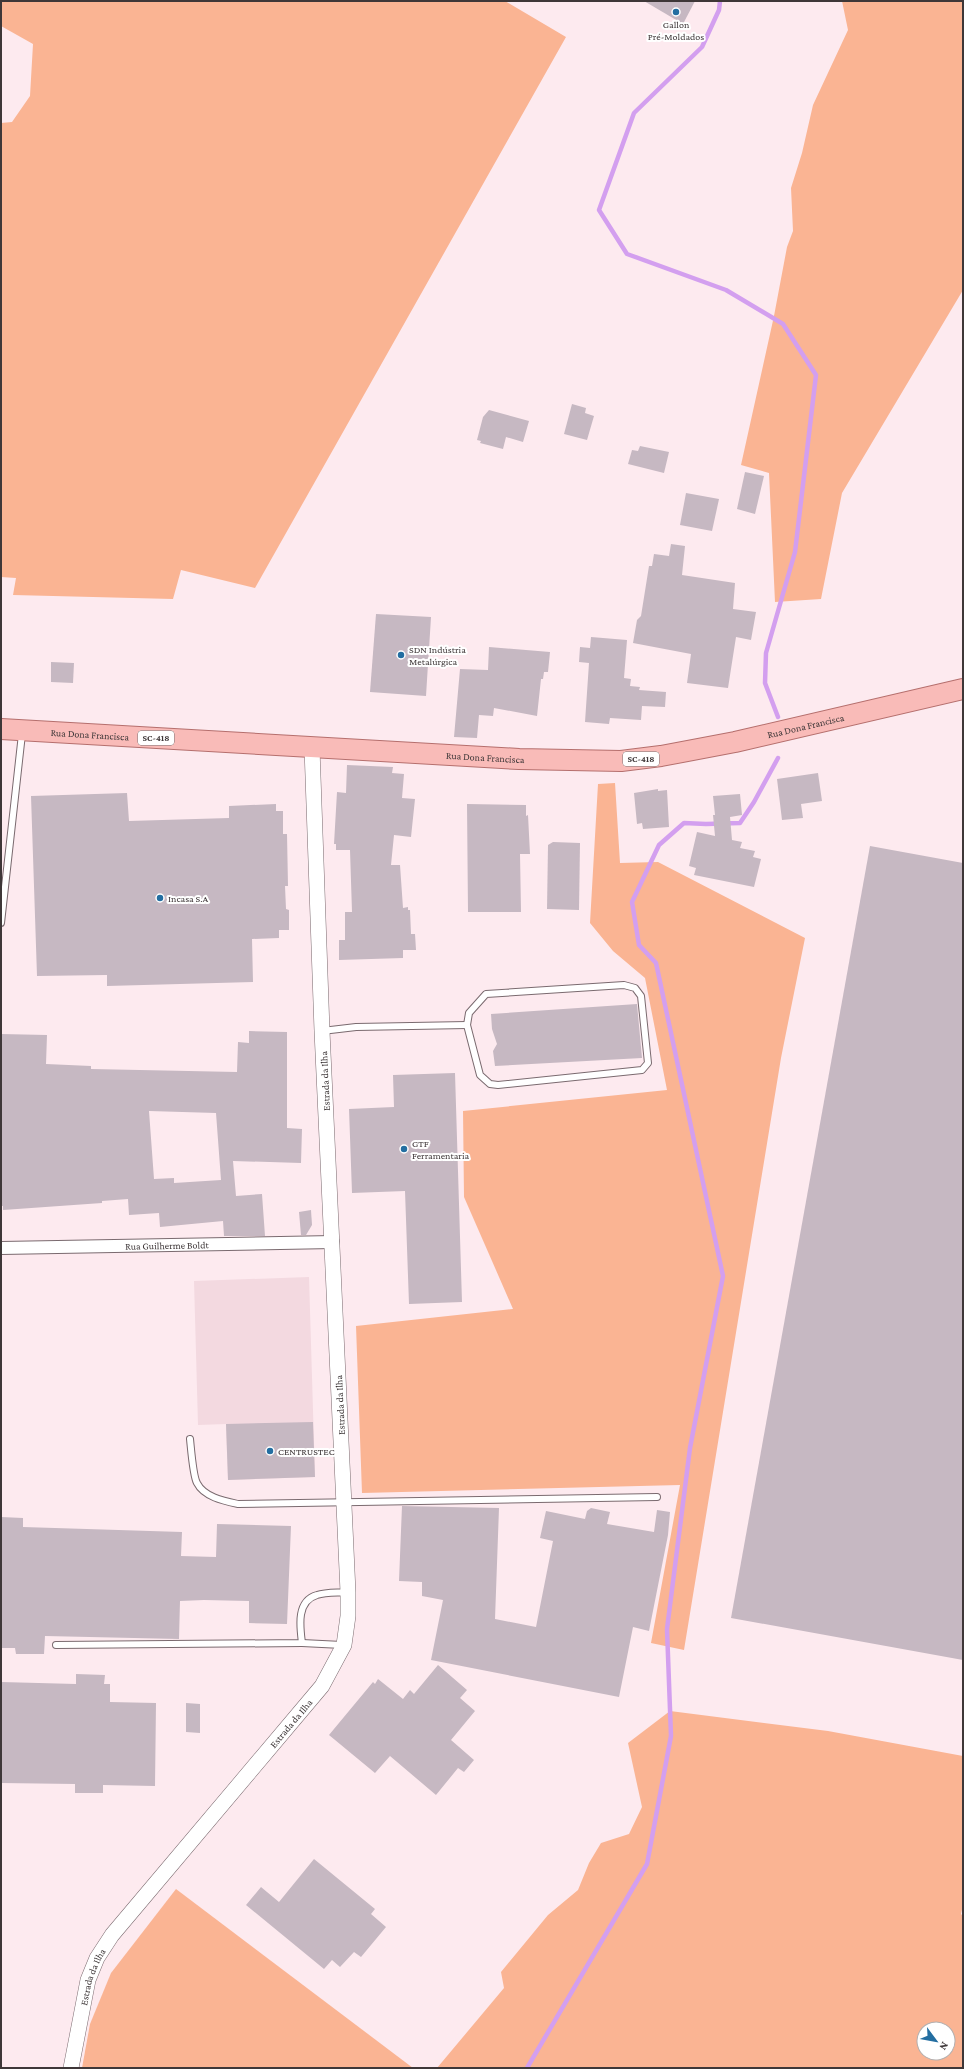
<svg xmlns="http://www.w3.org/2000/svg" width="964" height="2069" viewBox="0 0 964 2069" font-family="'Crimson Pro',serif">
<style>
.built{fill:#f3d9e0}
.green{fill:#fab493;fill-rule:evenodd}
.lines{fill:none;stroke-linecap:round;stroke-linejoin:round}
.stream{stroke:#d39fef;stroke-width:4.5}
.building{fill:#c6b8c2;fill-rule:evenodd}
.service-casing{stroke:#7a6a6f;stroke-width:8}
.minor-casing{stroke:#7a6a6f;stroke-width:14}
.tertiary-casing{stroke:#7a6a6f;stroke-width:16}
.primary-casing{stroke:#b56f6d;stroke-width:22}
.service{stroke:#fff;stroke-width:6}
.minor{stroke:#fff;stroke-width:12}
.tertiary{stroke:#fff;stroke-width:15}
.primary{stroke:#f9bbb8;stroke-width:20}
.poi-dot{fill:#236ea1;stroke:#fff;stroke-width:1.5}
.labels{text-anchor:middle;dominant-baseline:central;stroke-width:4;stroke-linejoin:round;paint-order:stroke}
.shield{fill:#fff;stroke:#787374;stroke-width:1}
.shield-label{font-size:9px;font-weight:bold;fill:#3e3738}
.poi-label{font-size:10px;fill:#3e3738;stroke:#fff;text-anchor:start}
.street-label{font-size:10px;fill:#3e3738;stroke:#fff}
</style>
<rect width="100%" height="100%" fill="#fdeaef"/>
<path class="built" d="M309 1277 315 1477 228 1480 226 1424 198 1425 194 1281Z"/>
<g class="green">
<path d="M1 1H505L566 37 255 588 181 570 173 599 13 595 16 578 1 577V123L12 122 30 96 33 44 1 26Z"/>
<path d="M842 1H963V290L842 493 821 599 775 602 769 473 741 465 774 316 787 247 793 231 791 188 802 153 813 105 848 30Z"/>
<path d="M615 783 620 863 658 862 805 938 781 1058 684 1650 651 1643 680 1485 362 1493 356 1326 513 1309 464 1197 463 1111 667 1090 645 978 613 951 590 923 598 784Z"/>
<path d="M670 1711 828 1731 963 1756V1905L961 1914 963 1916V2068H437L504 1988 501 1972 548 1915 578 1890 589 1863 601 1843 629 1834 642 1807 628 1743ZM924 2029H948V2053H924Z"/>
<path d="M176 1889 413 2068H82L90 2024 111 1973Z"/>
</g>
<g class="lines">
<g class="stream">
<path d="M720 1 719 10 702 47 634 113 599 210 627 254 726 290 783 324 816 375 795 552 766 653 765 683 778 717"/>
<path d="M527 2068 647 1864 671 1736 667 1629 690 1448 723 1276 656 963 639 945 632 902 659 845 684 823 706 824 740 823 754 802 778 758"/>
</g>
</g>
<g class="building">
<path d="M644 1H695L683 24Z"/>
<path d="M572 404 586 408 585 413 594 416 587 440 564 434Z"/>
<path d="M489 410 529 421 523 442 506 437 503 449 480 443 481 441 477 440 483 417Z"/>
<path d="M640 446 669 452 664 473 628 464 632 450 638 451Z"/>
<path d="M745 472 764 476 755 514 737 509Z"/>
<path d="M686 493 719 499 712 531 680 525Z"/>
<path d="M671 544 685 546 682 575 735 583 733 609 756 612 751 640 736 637 728 688 687 683 691 654 633 643 637 620 641 616 649 566H652L654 554 669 556Z"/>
<path d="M376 614 431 617 426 696 370 692Z"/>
<path d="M591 637 627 640 624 678 631 679 630 686 640 687 639 690 666 692 665 707 642 706 641 720 610 718 609 724 585 722 589 663 579 662 580 647 590 648Z"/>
<path d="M489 647 550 652 548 672H544L543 679H541L537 716 494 708 493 716 479 715 477 738 454 737 460 669 488 670Z"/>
<path d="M51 662 74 663 73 683 51 682Z"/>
<path d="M347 765 393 767 392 773 404 774 402 798 415 799 411 837 394 835 391 865H400L403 908 408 907V910H410L411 934H415L416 950H403V958L339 960V940H345V912H352L350 850H336V844H334L337 792 346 793Z"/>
<path d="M818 773 822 801 801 804 803 818 782 820 777 779Z"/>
<path d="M658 789V791L667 790 669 827 643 829 642 823 637 824 634 793Z"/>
<path d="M127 793 129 821 229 818V806L276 804V811H283V834H287L288 886H285L286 909 289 910V930H279V938L252 939 253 982 107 986V975L37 976 31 796Z"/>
<path d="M740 794 742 815 730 817 732 840 742 842 740 848 755 851 753 857 761 859 754 887 694 875 696 868 689 866 697 832 715 836 713 815H715L713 796Z"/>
<path d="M467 804 526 805V816L528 815 530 854H520L521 912H468Z"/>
<path d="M553 842 580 843 579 910 547 909 548 845Z"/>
<path d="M870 846 963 863V1660L731 1618Z"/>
<path d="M637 1004 642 1058 495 1066 493 1051 497 1044 492 1029 491 1014Z"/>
<path d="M249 1031 287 1032V1128L302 1129 301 1163 233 1161 236 1196 262 1194 265 1236H224L223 1221 160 1227 159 1213 129 1215 128 1199 102 1201V1203L3 1210V1206H1V1034L47 1035 46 1064 91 1066V1069L237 1072 238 1042 249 1043ZM149 1111 216 1113 221 1180 174 1183V1178L154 1179Z"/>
<path d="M455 1073 462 1302 409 1304 405 1191 352 1193 349 1109 394 1107 393 1075Z"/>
<path d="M311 1210 312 1225 306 1235H301L299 1212Z"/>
<path d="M313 1422 315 1477 228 1480 226 1424Z"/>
<path d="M402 1506 499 1508 495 1619 536 1627 553 1541 540 1538 546 1511 585 1519 587 1511 591 1508 610 1512 607 1524 654 1532 657 1510 670 1512 668 1535 649 1631 633 1627 619 1697 431 1660 443 1600 422 1596V1582L399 1581Z"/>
<path d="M1 1517 23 1518V1527L182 1532 181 1556 216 1557 217 1524 291 1526 287 1624 249 1623V1601L204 1600 180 1601 179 1639 45 1636 44 1654H16L15 1648H1Z"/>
<path d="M438 1665 467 1690 460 1698 475 1711 451 1740 474 1760 464 1772 458 1768 436 1795 390 1756 375 1773 329 1735 373 1682 375 1684 378 1679 403 1699 410 1690 414 1694Z"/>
<path d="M76 1674 105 1675 104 1684H110V1702L156 1703 155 1786 103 1785V1793H75V1784L1 1783V1682L76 1684Z"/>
<path d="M186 1703 200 1704V1733L186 1732Z"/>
<path d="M314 1859 375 1909 371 1914 386 1927 361 1957 354 1952 340 1967 332 1960 324 1969 246 1905 261 1887 279 1902Z"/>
</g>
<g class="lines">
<defs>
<g id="service">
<path d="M1 923 22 734"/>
<path d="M624 985 635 988 641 996 648 1063 642 1070 498 1085 490 1084 480 1075 467 1025 469 1013 486 994Z"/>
<path d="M322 1031 356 1027 467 1025"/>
<path d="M190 1439C191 1448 193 1476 197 1483 204 1497 224 1501 238 1504L657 1497"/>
<path d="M302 1643 342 1645"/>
<path d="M56 1645 302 1643C300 1627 296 1601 317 1595 326 1592 338 1593 348 1592"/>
</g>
<g id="minor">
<path id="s1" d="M1 1248 333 1242"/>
</g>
<g id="tertiary">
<path id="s2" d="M71 2068 88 1980 97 1958 112 1935 322 1686 344 1645 348 1616V1592L322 1031 312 748"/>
</g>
<g id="primary">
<path id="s3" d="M1 729 519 759 621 761 661 756 735 742 963 689"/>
</g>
</defs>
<use href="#service" class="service-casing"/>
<use href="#minor" class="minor-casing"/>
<use href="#tertiary" class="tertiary-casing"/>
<use href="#primary" class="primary-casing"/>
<use href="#service" class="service"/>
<use href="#minor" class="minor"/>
<use href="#tertiary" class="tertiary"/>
<use href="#primary" class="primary"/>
</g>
<g class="poi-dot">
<circle cx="676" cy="12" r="4"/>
<circle cx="401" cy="655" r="4"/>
<circle cx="160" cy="898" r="4"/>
<circle cx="404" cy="1149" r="4"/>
<circle cx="270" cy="1451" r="4"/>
</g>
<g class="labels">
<g class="shield">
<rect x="138" y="731" width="36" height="14" rx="3"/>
<rect x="623" y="752" width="36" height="14" rx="3"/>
</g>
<g class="shield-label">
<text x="156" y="738">SC-418</text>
<text x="641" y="759">SC-418</text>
</g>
<g class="poi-label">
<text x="676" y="24" text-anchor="middle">Gallon<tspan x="676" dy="12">Pré-Moldados</tspan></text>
<text x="409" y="649">SDN Indústria<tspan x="409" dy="12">Metalúrgica</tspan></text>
<text x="168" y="898">Incasa S.A</text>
<text x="412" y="1143">GTF<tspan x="412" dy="12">Ferramentaria</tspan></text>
<text x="278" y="1451">CENTRUSTEC</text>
</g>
<g class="street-label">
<text stroke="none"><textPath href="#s3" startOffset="809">Rua Dona Francisca</textPath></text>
<text stroke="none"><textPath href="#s3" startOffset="89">Rua Dona Francisca</textPath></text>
<text stroke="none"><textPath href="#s3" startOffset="485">Rua Dona Francisca</textPath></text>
<text transform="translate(325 1081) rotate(-93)">Estrada da Ilha</text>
<text stroke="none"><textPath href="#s1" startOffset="166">Rua Guilherme Boldt</textPath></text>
<text transform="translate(340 1405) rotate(-93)">Estrada da Ilha</text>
<text stroke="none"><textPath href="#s2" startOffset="418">Estrada da Ilha</textPath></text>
<text stroke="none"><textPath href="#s2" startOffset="94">Estrada da Ilha</textPath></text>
</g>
</g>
<rect width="964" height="2069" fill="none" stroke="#3e3738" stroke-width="4"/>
<g transform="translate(936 2041) rotate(122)"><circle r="19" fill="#ffffff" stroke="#b2afaf"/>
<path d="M0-3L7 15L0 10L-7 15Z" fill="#236ea1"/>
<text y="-6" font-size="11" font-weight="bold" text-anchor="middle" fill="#3e3738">N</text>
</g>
</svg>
